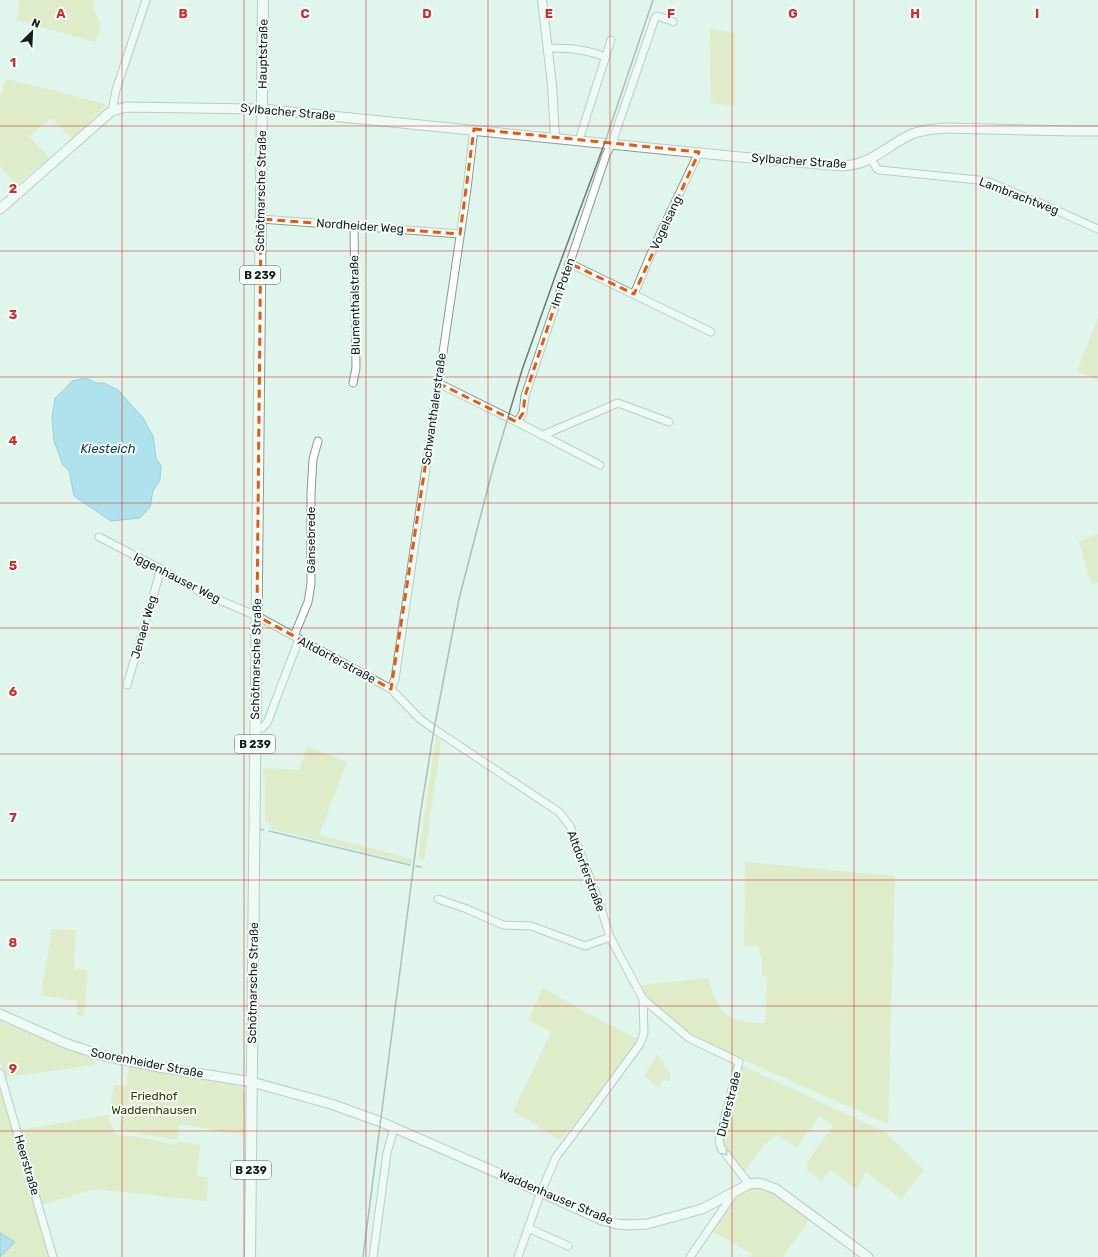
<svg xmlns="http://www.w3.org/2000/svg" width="1098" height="1257" viewBox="0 0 1098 1257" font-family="Rubik,sans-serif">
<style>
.green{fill:#dbe0a0}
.water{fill:#71c9ec;stroke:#5696ad}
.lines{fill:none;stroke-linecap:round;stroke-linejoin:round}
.stream{stroke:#5696ad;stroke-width:1.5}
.minor-casing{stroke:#889b93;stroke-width:9}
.tertiary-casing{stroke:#889b93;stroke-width:10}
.secondary-casing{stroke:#889b93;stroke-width:11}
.primary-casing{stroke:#889b93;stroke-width:12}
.minor{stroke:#fff;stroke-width:7}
.tertiary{stroke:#fff;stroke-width:8}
.secondary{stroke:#fff;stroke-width:9}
.primary{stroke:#fff;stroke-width:10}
.rail{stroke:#6d7a75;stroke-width:1.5}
.oneway{stroke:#969a98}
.marked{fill:none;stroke:#e8590c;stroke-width:3;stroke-dasharray:8 5;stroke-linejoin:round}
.grid{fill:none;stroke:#d62828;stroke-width:1;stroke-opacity:0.55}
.labels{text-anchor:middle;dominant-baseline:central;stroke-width:4;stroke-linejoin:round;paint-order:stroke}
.shield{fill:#f6fffb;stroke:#59625e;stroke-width:1}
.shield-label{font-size:11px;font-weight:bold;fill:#161e1b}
.street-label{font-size:12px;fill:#161e1b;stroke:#f6fffb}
.park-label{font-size:12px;fill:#3a3b00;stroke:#f6fffb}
.water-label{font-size:13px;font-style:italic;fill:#123a49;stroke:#f6fffb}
.grid-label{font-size:13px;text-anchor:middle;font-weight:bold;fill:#d62828;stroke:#f6fffb;stroke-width:4;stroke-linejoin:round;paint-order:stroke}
</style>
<rect width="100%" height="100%" fill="#e0f5ec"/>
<g class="green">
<path d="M20 0H95L93 7 101 26 95 42 16 20Z"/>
<path d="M710 29 735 33V106L711 103Z"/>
<path d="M6 79 63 93 107 105 72 139 52 118 29 136 49 158 16 185 0 166V97Z"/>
<path d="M1098 318V380L1077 371Z"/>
<path d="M1098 534V583L1091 584 1079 541Z"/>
<path d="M436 737 441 741 424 861 418 858Z"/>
<path d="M307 746 347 762 319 835 412 859 411 864 271 829 270 824 265 822V782L263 768 299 770Z"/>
<path d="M745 862 895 876 888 1124 692 1037 644 993 640 985 708 978C718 1014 728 1023 765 1023L767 977 762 976V958L758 946 744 947Z"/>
<path d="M52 929 76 930 74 969 88 970 84 1016 77 1015V1001L41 995Z"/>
<path d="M543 988 574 1006 638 1039 587 1109 560 1140 513 1111 551 1032 528 1020Z"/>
<path d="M0 1018 94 1057V1065L6 1077 0 1063Z"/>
<path d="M657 1054 671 1074 669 1081 662 1080 659 1088 644 1076Z"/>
<path d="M129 1065 228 1082 241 1087 245 1094V1135L180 1124 177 1140 120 1130 122 1114 109 1112 114 1085 126 1086Z"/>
<path d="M741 1065 885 1132 924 1170 901 1199 866 1172 856 1189 830 1170 821 1181 806 1169 808 1161 833 1126 820 1116 796 1148 777 1135 765 1144 744 1172 723 1147 721 1139Z"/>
<path d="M0 1086 49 1257H0L15 1242 0 1233Z"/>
<path d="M107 1115 116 1135 133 1136 176 1145 177 1141 200 1145 197 1176 208 1177 207 1201 94 1189 42 1205 21 1130Z"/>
<path d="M758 1185 775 1192 810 1218 783 1257H750L752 1254 711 1231C723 1213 734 1187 758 1185Z"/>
</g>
<g class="water">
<path d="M86 378 96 383H104L118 390 143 418 153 436 156 458 161 466 160 480 153 491 150 507 140 518 111 521 74 496 69 470 63 465 54 441 52 418 55 398 63 391 72 381Z"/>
<path d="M0 1233 15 1242 0 1257Z"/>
</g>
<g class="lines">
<g class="stream">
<path d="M260 829 263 830"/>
<path d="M269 831 410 865"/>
<path d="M416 866 421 867"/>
</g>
<defs>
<g id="minor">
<path d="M548 48C568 48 586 49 605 57"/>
<path d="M112 111 116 90 146 0"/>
<path d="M579 140 611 40"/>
<path d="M871 159 877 169 880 170 978 180 989 182 1049 207 1098 229"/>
<path d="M261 219 460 234"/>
<path d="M569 263 711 332"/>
<path d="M634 294 653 249 699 152"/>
<path d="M353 383 356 368 354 226"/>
<path d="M438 383 517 422 600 465"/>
<path d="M517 422 523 413 525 396 606 155 612 143 655 18 657 16 672 21 673 22"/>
<path d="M543 435 618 403 669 422"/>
<path d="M99 537 161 569 198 591 257 616 391 689 420 719 434 729 559 812 570 826 598 899 610 937 643 999 644 1033 640 1044 587 1116 556 1157 541 1192 518 1257"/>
<path d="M294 636 308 602 311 584V493L313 459 318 441"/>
<path d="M127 685 161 569"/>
<path d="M391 689 395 679 467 189 474 129"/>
<path d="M262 728 267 723 269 718 299 639"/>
<path d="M438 899 467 909 503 925 531 926 585 946 610 937"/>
<path d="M643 999 689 1038 739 1062 719 1140 721 1148 749 1184"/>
<path d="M0 1073 53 1257"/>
<path d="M528 1228 568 1246"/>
<path d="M373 1257 387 1153 394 1128"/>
<path d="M690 1257 734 1193"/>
</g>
<path id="tertiary" d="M542 0 552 85 555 137"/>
<g id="secondary">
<path d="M0 209 108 114 112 111 126 107 262 109 740 157 842 166C872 165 887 145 912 134 923 129 934 129 946 128L1074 131H1098"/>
<path d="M0 1014 65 1043 100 1055 159 1067 252 1082 331 1104 381 1122 516 1181 602 1220 617 1224 630 1225 647 1224 702 1209 749 1184 759 1183 776 1189 868 1257"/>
</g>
<path id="primary" d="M250 1257 263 0"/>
</defs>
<use href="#minor" class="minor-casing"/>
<use href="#tertiary" class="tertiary-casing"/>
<use href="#secondary" class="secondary-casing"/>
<use href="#primary" class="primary-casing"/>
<use href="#minor" class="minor"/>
<use href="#tertiary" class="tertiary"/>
<use href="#secondary" class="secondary"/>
<use href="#primary" class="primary"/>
<path class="rail" d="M363 1257 420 816 434 729 459 599 493 468 522 370 556 274 605 142 653 0"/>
</g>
<defs><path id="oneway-chevron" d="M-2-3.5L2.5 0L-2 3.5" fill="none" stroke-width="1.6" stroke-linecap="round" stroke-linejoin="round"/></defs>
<use class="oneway" href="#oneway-chevron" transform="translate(725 1153) rotate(53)"/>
<path d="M0 0H1098V1257H0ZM474 129 699 152 634 294 569 263 525 396 523 413 517 422 438 383 391 689 257 616 261 219 460 234Z" fill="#e0f5ec" fill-opacity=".55" fill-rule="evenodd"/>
<path class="marked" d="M474 129 699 152 634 294 569 263 525 396 523 413 517 422 438 383 391 689 257 616 261 219 460 234Z"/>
<path class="grid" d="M122 0V1257M244 0V1257M366 0V1257M488 0V1257M610 0V1257M732 0V1257M854 0V1257M976 0V1257M0 126H1098M0 251H1098M0 377H1098M0 503H1098M0 628H1098M0 754H1098M0 880H1098M0 1006H1098M0 1131H1098"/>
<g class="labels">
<g class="shield">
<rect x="240" y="266" width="40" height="18" rx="3"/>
<rect x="235" y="735" width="40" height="18" rx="3"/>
<rect x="231" y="1161" width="40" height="18" rx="3"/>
</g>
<g class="shield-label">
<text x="260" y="275">B 239</text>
<text x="255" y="744">B 239</text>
<text x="251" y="1170">B 239</text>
</g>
<g class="street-label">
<text transform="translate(263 54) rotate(-89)">Hauptstraße</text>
<text transform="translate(288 112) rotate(5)">Sylbacher Straße</text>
<text transform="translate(799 161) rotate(4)">Sylbacher Straße</text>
<text transform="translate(261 191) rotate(-89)">Schötmarsche Straße</text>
<text transform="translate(1019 196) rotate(21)">Lambrachtweg</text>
<text transform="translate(666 223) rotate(-65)">Vogelsang</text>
<text transform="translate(360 226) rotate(4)">Nordheider Weg</text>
<text transform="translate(563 282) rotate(-71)">Im Poten</text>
<text transform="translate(355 305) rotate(-91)">Blumenthalstraße</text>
<text transform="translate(434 409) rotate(-82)">Schwanthalerstraße</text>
<text transform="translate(311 540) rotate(-90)">Gänsebrede</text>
<text transform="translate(177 578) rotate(27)">Iggenhauser Weg</text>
<text transform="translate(144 627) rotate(-74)">Jenaer Weg</text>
<text transform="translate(256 659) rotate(-89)">Schötmarsche Straße</text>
<text transform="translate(337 660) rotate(28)">Altdorferstraße</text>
<text transform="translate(586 871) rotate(69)">Altdorferstraße</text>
<text transform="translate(253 983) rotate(-89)">Schötmarsche Straße</text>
<text transform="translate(147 1063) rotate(11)">Soorenheider Straße</text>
<text transform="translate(729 1104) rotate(-76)">Dürerstraße</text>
<text transform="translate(27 1165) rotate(74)">Heerstraße</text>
<text transform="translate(556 1197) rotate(23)">Waddenhauser Straße</text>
</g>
<g class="park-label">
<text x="154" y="1096">Friedhof<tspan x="154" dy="14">Waddenhausen</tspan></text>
</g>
<g class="water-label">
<text x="108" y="448">Kiesteich</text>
</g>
</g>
<g class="grid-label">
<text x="61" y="18">A</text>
<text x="183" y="18">B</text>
<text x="305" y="18">C</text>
<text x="427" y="18">D</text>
<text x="549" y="18">E</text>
<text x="671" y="18">F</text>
<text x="793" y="18">G</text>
<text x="915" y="18">H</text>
<text x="1037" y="18">I</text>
<text x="13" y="67">1</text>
<text x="13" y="193">2</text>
<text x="13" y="319">3</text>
<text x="13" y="445">4</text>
<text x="13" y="570">5</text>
<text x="13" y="696">6</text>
<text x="13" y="822">7</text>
<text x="13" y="947">8</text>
<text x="13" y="1073">9</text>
</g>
<g transform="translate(32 32) rotate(24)" stroke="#f6fffb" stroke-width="3" paint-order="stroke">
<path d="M0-3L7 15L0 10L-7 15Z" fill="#161e1b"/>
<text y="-6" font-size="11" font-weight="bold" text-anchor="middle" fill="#161e1b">N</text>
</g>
</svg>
